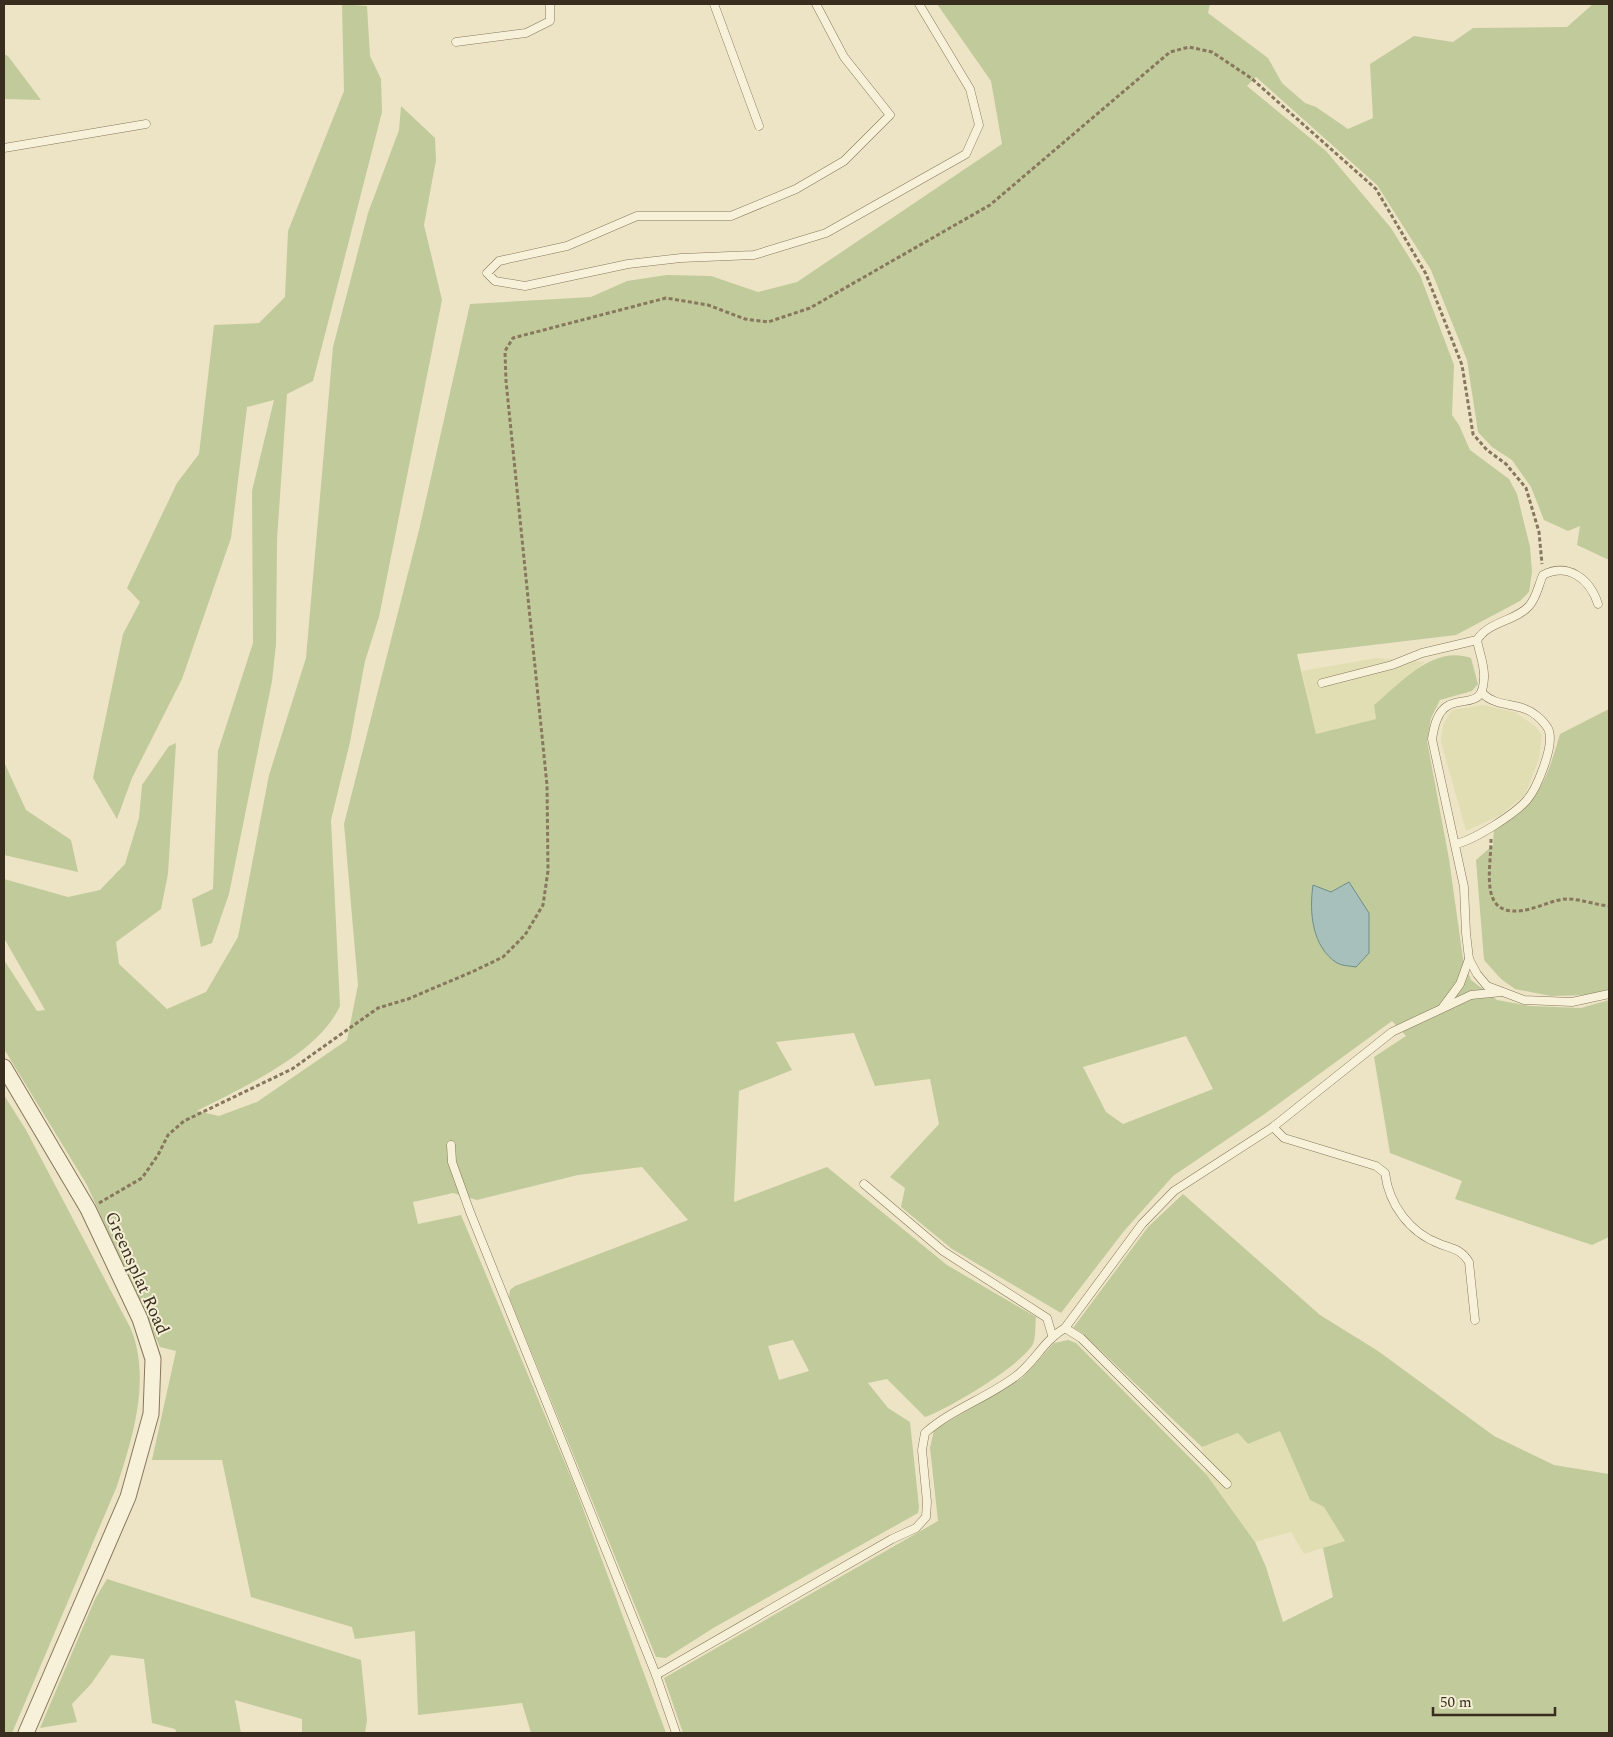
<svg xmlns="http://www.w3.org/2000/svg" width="1613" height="1737" viewBox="0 0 1613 1737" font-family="Spectral,serif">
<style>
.farmland{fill:#e2deb3}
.green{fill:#c1ca9a;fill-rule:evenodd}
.water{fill:#a7c0bb;stroke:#6e8e89}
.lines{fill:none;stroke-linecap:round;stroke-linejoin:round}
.service-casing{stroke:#87775c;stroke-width:9}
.minor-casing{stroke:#87775c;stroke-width:17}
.path{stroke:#87775c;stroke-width:3;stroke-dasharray:4 2.5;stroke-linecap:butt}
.service{stroke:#f8f1d9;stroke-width:8}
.minor{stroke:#f8f1d9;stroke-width:15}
.labels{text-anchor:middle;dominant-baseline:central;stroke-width:4;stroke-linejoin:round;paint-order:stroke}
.street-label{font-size:18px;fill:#382d1f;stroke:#f4eed5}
</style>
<rect width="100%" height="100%" fill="#ede4c6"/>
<g class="farmland">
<path d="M1377 658 1425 662 1374 705 1376 719 1315 734 1302 671Z"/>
<path d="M1483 705 1515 712 1536 727 1542 735 1539 759 1525 795 1499 816 1466 831 1441 742 1443 725 1452 710Z"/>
<path d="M1280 1431 1310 1500 1324 1507 1345 1541 1304 1554 1291 1532 1255 1542 1206 1474 1202 1447 1238 1433 1248 1444Z"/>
</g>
<g class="green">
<path d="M342 4 367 6 370 56 381 79 382 112 313 381 287 394 277 540 276 644 272 681 229 894 212 943 201 947 192 899 213 889 218 751 253 643 252 491 274 400 247 407 231 538 182 679 132 778 117 819 93 778 123 634 140 602 127 588 177 483 199 454 214 325 259 323 285 297 288 231 344 91Z"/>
<path d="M937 4H1210L1208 13 1268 58 1282 83 1305 103 1316 107 1348 129 1373 118 1370 64 1414 36 1453 42 1473 28 1567 27 1593 4H1609V560L1577 545 1580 526 1568 531 1544 520 1531 487 1512 460 1492 447 1478 432 1467 360 1431 270 1377 185 1256 77 1247 86 1326 151 1391 228 1420 275 1454 365 1452 415 1459 425 1470 450 1509 479 1517 494 1530 547 1532 572 1529 592 1520 601 1456 635 1297 654 1316 734 1376 719 1374 705C1402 682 1433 645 1471 658L1478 684 1472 691 1440 700 1431 718 1427 741 1449 859 1463 959 1471 980 1497 1000 1530 1006 1581 1008 1609 1000V1237L1592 1245 1455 1199 1462 1181 1390 1153 1374 1057 1406 1036 1392 1021 1266 1113 1173 1176 1124 1231 1061 1313 952 1249 901 1207 905 1188 890 1177 939 1124 930 1079 875 1086 854 1033 776 1042 792 1070 739 1091 734 1202 827 1167 947 1265 1036 1317C1035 1325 1036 1337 1033 1344 1022 1365 948 1409 925 1417L887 1379 868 1383 888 1408 910 1422 919 1507 918 1513 715 1627 666 1658 656 1657 509 1297 510 1290 515 1286 688 1220 642 1167 578 1175 477 1200 453 1193 413 1202 418 1224 461 1215 575 1487 666 1733H531L522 1703 418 1715 415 1631 355 1639 352 1627 251 1597 222 1460H152L176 1351 160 1347 87 1185 4 1049V960L37 1011 45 1010 4 938V879L68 897 100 890 125 864 139 818 142 785 169 746 176 743 168 874 161 909 116 942 119 964 167 1009 206 992 238 937 269 775 306 658 333 347 368 213 399 130 401 106 435 138 436 160 424 225 442 300 379 617 365 661 350 742 331 820 340 1006C318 1054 243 1087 197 1111L219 1116 257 1102 347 1040 358 985 344 824 420 526 470 304 591 297 627 281 667 275 711 276 758 292 797 282 1002 144 991 81ZM1186 1036 1213 1089 1123 1124 1106 1112 1083 1067ZM793 1340 809 1371 779 1380 768 1346Z"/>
<path d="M4 54 8 56 41 100 4 99Z"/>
<path d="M1609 709V991L1591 995 1551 996 1515 989 1501 979 1484 960 1476 860 1493 845 1494 829C1540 799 1545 785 1560 734Z"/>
<path d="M4 762 26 810 71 840 78 872 4 855Z"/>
<path d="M4 1095 26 1130 131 1329C151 1380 133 1436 117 1486L12 1733H4Z"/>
<path d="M1183 1194 1320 1315 1378 1351 1494 1436 1554 1465 1609 1474V1733H683L664 1678 938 1521 930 1448 934 1430 1022 1378 1054 1343 1068 1340 1076 1343 1206 1474 1255 1542 1266 1567 1283 1622 1333 1597 1323 1548 1345 1541 1324 1507 1310 1500 1280 1431 1248 1444 1238 1433 1202 1447 1081 1332 1073 1328 1148 1227Z"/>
<path d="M107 1579 361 1660 367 1720 365 1733H302V1719L235 1700 241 1733H177L175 1729 152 1723 144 1659 111 1655 91 1684 72 1704 77 1722 40 1728 95 1599Z"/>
</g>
<path class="water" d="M1349 882 1369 913V953L1356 967C1351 966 1342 966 1337 963 1312 947 1309 912 1313 885L1331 892Z"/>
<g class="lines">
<defs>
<g id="service">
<path d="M714 4 759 126"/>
<path d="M816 4 844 57 890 115 844 161 796 189 731 216H637L567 246 499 261 487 273 495 281 525 286 628 264 681 258 754 255 826 233 966 154 979 125 970 89 919 4"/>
<path d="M456 42 526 33 550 21V4"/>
<path d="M4 148 146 124"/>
<path d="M1477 640C1479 652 1485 666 1484 678 1483 707 1467 697 1449 705 1437 711 1434 727 1432 739L1464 887 1466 933 1469 959 1477 974 1487 986 1524 1000 1572 1002 1609 994"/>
<path d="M1322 683 1392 665 1422 653 1477 640C1489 621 1516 621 1529 606 1537 597 1538 586 1543 575 1568 562 1590 579 1598 604"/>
<path d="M1456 844C1474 840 1515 814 1527 800 1537 788 1554 747 1549 731 1548 727 1541 719 1537 716 1520 701 1498 709 1482 693"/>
<path d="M1443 1007 1460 984 1469 959"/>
<path d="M1273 1127 1284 1138 1376 1166 1385 1173C1389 1205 1410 1233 1440 1244 1453 1249 1461 1249 1469 1262L1475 1320"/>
<path d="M451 1145 452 1162 470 1212 656 1675 676 1733"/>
<path d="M864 1184 943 1251 1047 1318 1052 1335"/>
<path d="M1065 1328 1081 1338 1227 1484"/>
<path d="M656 1675 892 1539 916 1528 926 1517 927 1502 922 1450 925 1433C952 1409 987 1398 1016 1376 1035 1362 1044 1340 1065 1328L1142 1224 1174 1191 1273 1127 1392 1032 1471 995 1502 992"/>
</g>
<path id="minor" d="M4 1067 88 1209 140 1319 153 1359 151 1414 128 1497 26 1733"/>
</defs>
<use href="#service" class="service-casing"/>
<use href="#minor" class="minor-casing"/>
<g class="path">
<path d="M1491 839C1491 872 1477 922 1530 909 1542 906 1556 899 1567 899 1581 899 1596 905 1609 906"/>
<path d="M99 1203 142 1178 158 1155 168 1135 184 1121 292 1069 378 1008 408 999 474 971 503 957 525 935 543 905 548 871 547 785 506 381 505 351 513 338 666 298 708 305 745 319 768 322 810 308 990 205 1170 52 1189 47 1212 52 1251 78 1376 189 1426 274 1462 365 1473 434 1487 450 1506 464 1526 488 1539 532 1542 564"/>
</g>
<use href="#service" class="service"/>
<use href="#minor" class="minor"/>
</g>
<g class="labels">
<g class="street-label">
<text transform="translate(137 1273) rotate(66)">Greensplat Road</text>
</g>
</g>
<rect width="1613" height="1737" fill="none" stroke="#382d1f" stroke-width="10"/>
<path d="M1433 1707v8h122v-8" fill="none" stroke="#382d1f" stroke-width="2.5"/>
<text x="1440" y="1707" font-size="15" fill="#382d1f" stroke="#f4eed5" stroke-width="4" paint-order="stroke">50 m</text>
</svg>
